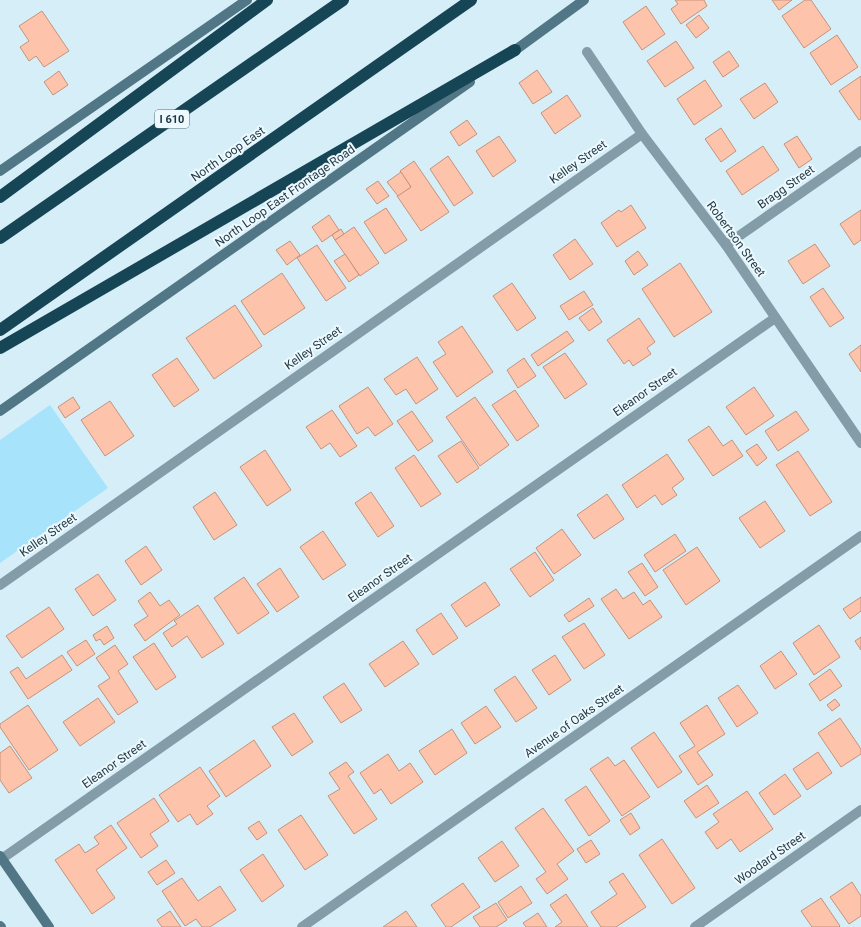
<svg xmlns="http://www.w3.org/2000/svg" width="861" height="927" viewBox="0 0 861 927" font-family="Roboto,sans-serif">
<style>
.green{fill:#a7e4fc}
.building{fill:#fec4ab;stroke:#c5927a}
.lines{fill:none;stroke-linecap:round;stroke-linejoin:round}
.minor{stroke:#839ca7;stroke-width:10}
.secondary{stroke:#517786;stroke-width:10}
.motorway{stroke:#164555;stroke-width:12}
.labels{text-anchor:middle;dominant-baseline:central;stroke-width:4;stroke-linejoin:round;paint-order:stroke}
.shield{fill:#edf9fe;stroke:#5b7079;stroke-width:1}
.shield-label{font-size:11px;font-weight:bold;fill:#1d3640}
.street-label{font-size:12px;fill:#1d3640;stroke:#edf9fe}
</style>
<rect width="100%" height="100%" fill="#d6eef8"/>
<path class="green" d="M50 405 108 488 0 563V440Z"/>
<g class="building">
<path d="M675 0H704L707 6 681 24 671 9 678 4Z"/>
<path d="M772 0H792L779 10Z"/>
<path d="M805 0H811L831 29 804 48 782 16Z"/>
<path d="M646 6 665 34 642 50 623 22Z"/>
<path d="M42 11 69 51 44 67 36 56 29 61 20 47 29 41 19 26Z"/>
<path d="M699 15 709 28 696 38 686 25Z"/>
<path d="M837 35 858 67 831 85 810 53Z"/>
<path d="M676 41 694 68 665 87 647 61Z"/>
<path d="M729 51 739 66 723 77 713 62Z"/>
<path d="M537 70 552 92 533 104 519 83Z"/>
<path d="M59 71 68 85 53 95 44 82Z"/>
<path d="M861 76V119L859 120 839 91Z"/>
<path d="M705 80 722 106 694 125 677 99Z"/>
<path d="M765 83 778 102 754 119 740 99Z"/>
<path d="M567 95 581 116 555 134 541 113Z"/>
<path d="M467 120 477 134 459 146 450 132Z"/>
<path d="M721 128 736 151 721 162 705 139Z"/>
<path d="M499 136 516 161 493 177 476 151Z"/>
<path d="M797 136 812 159 799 168 784 144Z"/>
<path d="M763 146 779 170 742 195 726 171Z"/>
<path d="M448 156 473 193 454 206 430 169Z"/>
<path d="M414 161 449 212 421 231 397 196 411 187 400 171Z"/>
<path d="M401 172 411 187 398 196 387 182Z"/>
<path d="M378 181 389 196 377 204 366 189Z"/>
<path d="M631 205 646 228 617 247 601 223 619 210 621 212Z"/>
<path d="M386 208 407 240 385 254 364 222Z"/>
<path d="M861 210V240L854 245 840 224Z"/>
<path d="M329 215 339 230 322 242 312 227Z"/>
<path d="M354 227 379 263 360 276 335 240Z"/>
<path d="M341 229 344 234 335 240 332 235Z"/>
<path d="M575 239 593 264 570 280 553 255Z"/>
<path d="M290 241 300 255 287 265 276 250Z"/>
<path d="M815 244 830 266 803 284 788 261Z"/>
<path d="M317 245 346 288 326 301 297 258Z"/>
<path d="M638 251 648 265 634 275 625 261Z"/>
<path d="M345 254 359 275 349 282 334 261Z"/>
<path d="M680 263 712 312 674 337 642 289Z"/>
<path d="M282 273 305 308 264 335 241 301Z"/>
<path d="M512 283 536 318 517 331 493 296Z"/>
<path d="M823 288 844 318 830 327 810 297Z"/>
<path d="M584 291 593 305 569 320 560 306Z"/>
<path d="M235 305 262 346 214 379 186 338Z"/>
<path d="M593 308 602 322 589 331 579 318Z"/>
<path d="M639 318 655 342 647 348 651 354 633 366 629 360 624 364 607 340Z"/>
<path d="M462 326 493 372 457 397 433 362 446 354 438 342Z"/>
<path d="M567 331 574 341 538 366 531 355Z"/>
<path d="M861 345V372L849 354Z"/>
<path d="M565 353 587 384 565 399 543 367Z"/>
<path d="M417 357 438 389 416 404 406 389 396 395 384 379Z"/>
<path d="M177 358 199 390 174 407 152 375Z"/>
<path d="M524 358 536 376 518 388 507 370Z"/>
<path d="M368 387 393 424 375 436 368 427 357 434 339 406Z"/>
<path d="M754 387 774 416 746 435 726 407Z"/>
<path d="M515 390 539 426 517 441 492 405Z"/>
<path d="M73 397 80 408 65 418 58 407Z"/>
<path d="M475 397 509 445 480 466 446 417Z"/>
<path d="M110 401 134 436 105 456 81 420Z"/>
<path d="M332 410 357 446 340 457 330 443 321 449 306 427Z"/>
<path d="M412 411 433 441 418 451 397 421Z"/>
<path d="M796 411 809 430 778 451 765 431Z"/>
<path d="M709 426 723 446 732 440 743 456 713 476 688 440Z"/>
<path d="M461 441 479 468 457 483 438 456Z"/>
<path d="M757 444 767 458 757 466 746 451Z"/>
<path d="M265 450 291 490 267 506 240 467Z"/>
<path d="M798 451 832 502 810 516 776 465Z"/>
<path d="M667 454 684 479 672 488 677 495 662 505 655 495 637 508 622 485Z"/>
<path d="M414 455 441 494 421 507 395 468Z"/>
<path d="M215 492 237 525 214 540 193 507Z"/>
<path d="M371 492 394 526 378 537 355 503Z"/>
<path d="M607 494 624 519 594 539 577 515Z"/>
<path d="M765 501 785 531 760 548 739 518Z"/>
<path d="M562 529 581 555 554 574 536 548Z"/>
<path d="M323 531 346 565 323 580 300 547Z"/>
<path d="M675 534 686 551 655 572 644 555Z"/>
<path d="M146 546 162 570 141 585 125 561Z"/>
<path d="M697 547 720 581 686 605 663 570Z"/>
<path d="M535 552 554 580 530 597 510 569Z"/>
<path d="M642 563 658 587 645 596 628 572Z"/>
<path d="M280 568 299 597 277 612 257 584Z"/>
<path d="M98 574 116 600 93 616 75 589Z"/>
<path d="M244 577 269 613 238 634 214 598Z"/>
<path d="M485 582 500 605 466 627 451 605Z"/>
<path d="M616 589 623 599 634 592 643 605 650 600 662 617 629 639 601 599Z"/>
<path d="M150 592 160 606 169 600 180 615 145 641 134 625 148 616 138 601Z"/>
<path d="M861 597V611L850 619 843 609Z"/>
<path d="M589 598 594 606 569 622 564 615Z"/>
<path d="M198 605 224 644 202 658 187 636 172 647 163 633 177 624 174 621Z"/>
<path d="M49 607 64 629 22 658 6 636Z"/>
<path d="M441 613 458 638 433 655 416 630Z"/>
<path d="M584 623 605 655 584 669 562 637Z"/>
<path d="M819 625 840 657 814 675 793 643Z"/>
<path d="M107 626 114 638 104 645 100 639 96 641 93 635Z"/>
<path d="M861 637V650L855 641Z"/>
<path d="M86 640 95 654 77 666 67 652Z"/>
<path d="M403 641 419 664 385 687 369 664Z"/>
<path d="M154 643 176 677 156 690 133 657Z"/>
<path d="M115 645 128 664 118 671 138 702 118 715 98 686 110 678 96 658Z"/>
<path d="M781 651 797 674 775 689 760 666Z"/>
<path d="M62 655 72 670 28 699 10 672 18 667 26 679Z"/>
<path d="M555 655 571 680 549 695 532 670Z"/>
<path d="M830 669 842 686 820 701 809 684Z"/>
<path d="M515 676 537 708 516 722 494 690Z"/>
<path d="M344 683 362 710 341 723 323 697Z"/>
<path d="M738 685 758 713 737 727 718 698Z"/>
<path d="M98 698 115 722 80 746 63 722Z"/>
<path d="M835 699 840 705 832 711 827 705Z"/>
<path d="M28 705 58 750 29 770 0 727V724Z"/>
<path d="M707 705 725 734 697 752 713 775 698 785 679 756 695 746 680 723Z"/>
<path d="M486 706 501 727 475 744 461 723Z"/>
<path d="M294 713 313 742 292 756 272 727Z"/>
<path d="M840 718 861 749V754L841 767 818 733Z"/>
<path d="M452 729 467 753 435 775 419 751Z"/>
<path d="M654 732 682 772 658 788 631 748Z"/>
<path d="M254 740 271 766 226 797 209 771Z"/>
<path d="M10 746 32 778 9 793 0 780V753Z"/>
<path d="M818 752 832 773 807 790 793 769Z"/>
<path d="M388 754 399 771 410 763 423 782 391 804 381 789 374 794 360 773Z"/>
<path d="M608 757 615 766 624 760 650 797 622 816 590 769Z"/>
<path d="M346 762 354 772 348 776 377 819 354 834 328 796 340 789 329 773Z"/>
<path d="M200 767 220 796 207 806 213 814 197 825 190 814 178 822 159 795Z"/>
<path d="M785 774 801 796 774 815 759 793Z"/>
<path d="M707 785 719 803 696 818 684 801Z"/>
<path d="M586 786 610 821 589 836 565 800Z"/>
<path d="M747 791 773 829 740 852 731 839 717 849 705 832 719 822 713 814Z"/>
<path d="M154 798 169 821 150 834 158 846 141 858 117 823Z"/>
<path d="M543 808 574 851 557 864 568 879 547 894 536 879 546 872 515 828Z"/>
<path d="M631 813 640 828 630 835 620 820Z"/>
<path d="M301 815 328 855 305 870 278 830Z"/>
<path d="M259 821 267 833 257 840 248 828Z"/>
<path d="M111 825 127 848 96 870 115 898 92 914 55 860 79 844 85 853 99 844 94 837Z"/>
<path d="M662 839 695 888 672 904 639 855Z"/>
<path d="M591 840 600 854 586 863 577 849Z"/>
<path d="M502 841 519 866 495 882 478 858Z"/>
<path d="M263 854 284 886 262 902 240 870Z"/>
<path d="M166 860 175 873 157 885 148 872Z"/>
<path d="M623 873 646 907 616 927H601L591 912 617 894 609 882Z"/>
<path d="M182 878 198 901 220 886 236 910 210 927H202L196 919 185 926 162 891Z"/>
<path d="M852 882 861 896V916L849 924 830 897Z"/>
<path d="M463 883 480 907 451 927H446L431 905Z"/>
<path d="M521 886 532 903 508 918 498 902Z"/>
<path d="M566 894 588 927H555L562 922 550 905Z"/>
<path d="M821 898 840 926 839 927H812L801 911Z"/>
<path d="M496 903 507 920 496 927H480L473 917Z"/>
<path d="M170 911 181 927H162L157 920Z"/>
<path d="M406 911 417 927H383Z"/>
<path d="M538 913 547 927H526L523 923Z"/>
</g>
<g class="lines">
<g class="minor">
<path d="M587 52 642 134 726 245 861 443"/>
<path d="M726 245 861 151"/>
<path d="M0 585 642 134"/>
<path d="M0 860 775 318"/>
<path d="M302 927 861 536"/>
<path d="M695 927 861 810"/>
</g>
<g class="secondary">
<path d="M510 54 584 0"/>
<path d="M0 171 247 0"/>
<path d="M0 411 470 82"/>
<path d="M0 856 49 927"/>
<path d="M0 926 1 927"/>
</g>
<g class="motorway">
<path d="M0 197 267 0"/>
<path d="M0 238 343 0"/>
<path d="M0 330 471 0"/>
<path d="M0 348 515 50"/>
</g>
</g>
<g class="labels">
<rect class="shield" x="155" y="110" width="34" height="18" rx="3"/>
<g class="shield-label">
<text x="172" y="119">I 610</text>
</g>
<g class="street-label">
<text transform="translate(228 154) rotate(-35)">North Loop East</text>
<text transform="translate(578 162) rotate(-35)">Kelley Street</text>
<text transform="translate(786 187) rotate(-35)">Bragg Street</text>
<text transform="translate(285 196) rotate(-35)">North Loop East Frontage Road</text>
<text transform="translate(736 239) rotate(54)">Robertson Street</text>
<text transform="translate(313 348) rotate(-35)">Kelley Street</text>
<text transform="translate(645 392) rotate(-35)">Eleanor Street</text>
<text transform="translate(48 535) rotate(-35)">Kelley Street</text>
<text transform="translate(380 578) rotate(-35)">Eleanor Street</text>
<text transform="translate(574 721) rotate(-35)">Avenue of Oaks Street</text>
<text transform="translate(114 764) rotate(-35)">Eleanor Street</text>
<text transform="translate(770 858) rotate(-35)">Woodard Street</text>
</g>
</g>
</svg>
